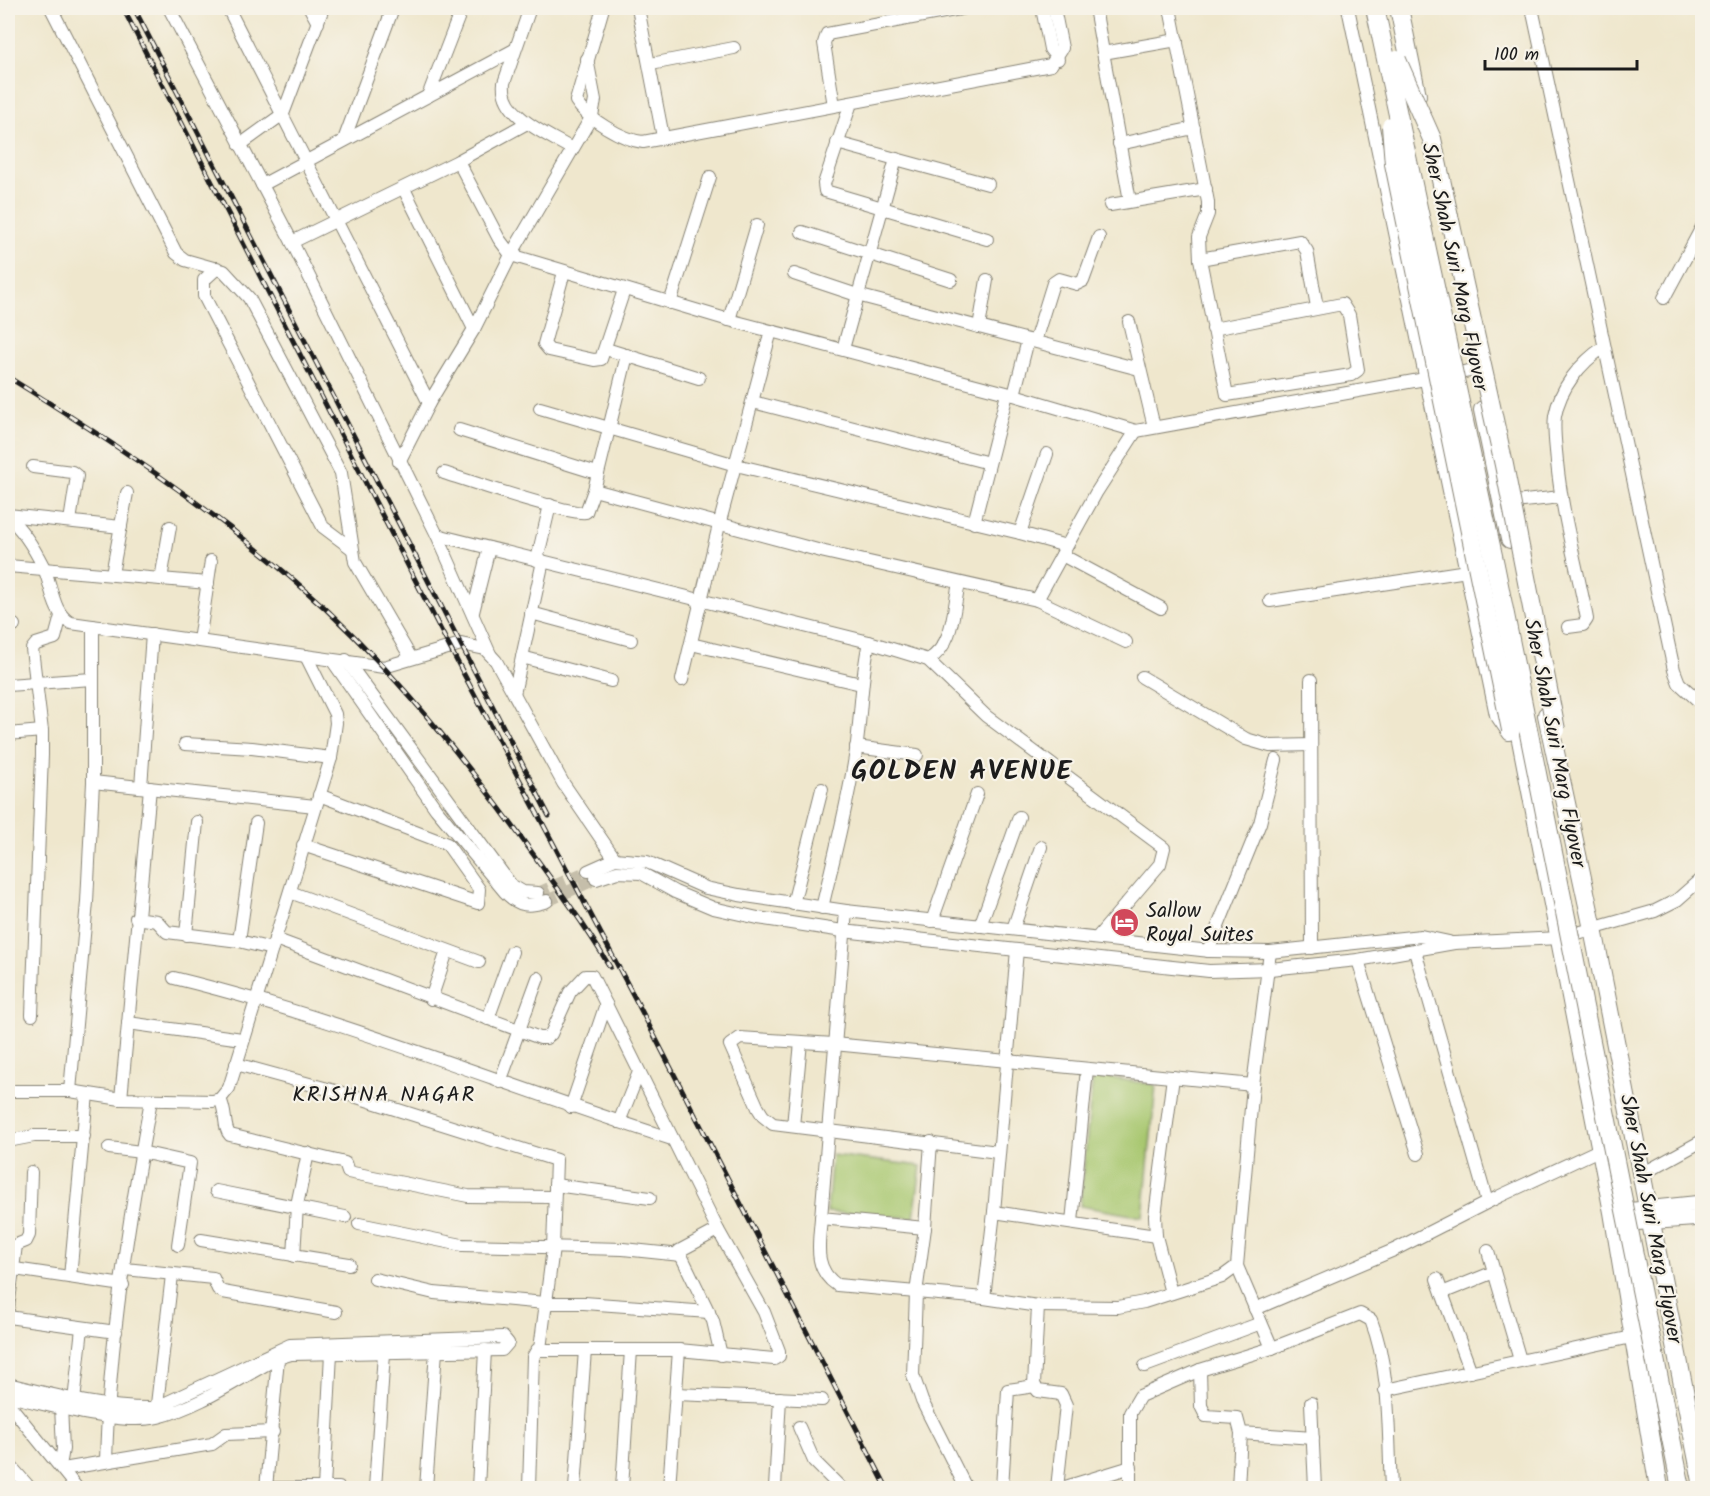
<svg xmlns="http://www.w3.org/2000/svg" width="1710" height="1496" viewBox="0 0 1710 1496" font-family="Kalam,sans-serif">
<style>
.green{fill:#a8c770;stroke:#627246;stroke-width:1.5}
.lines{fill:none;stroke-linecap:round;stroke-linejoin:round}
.minor-tunnel{stroke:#c5beaa;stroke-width:12;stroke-dasharray:12 6;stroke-linecap:butt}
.minor-casing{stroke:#868274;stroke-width:14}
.major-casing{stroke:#868274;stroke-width:17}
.highway-casing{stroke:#868274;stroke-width:20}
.minor{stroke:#fff;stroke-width:12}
.major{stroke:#fff;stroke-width:15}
.highway{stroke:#fff;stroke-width:18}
.rail-casing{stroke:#1c1c1c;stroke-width:5}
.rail{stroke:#f7f3e8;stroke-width:3;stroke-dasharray:9;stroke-linecap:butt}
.highway-bridge-casing{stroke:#868274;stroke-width:20;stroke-linecap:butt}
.highway-bridge{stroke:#fff;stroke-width:18}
.labels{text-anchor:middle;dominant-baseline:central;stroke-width:4.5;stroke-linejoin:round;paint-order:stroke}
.street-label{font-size:21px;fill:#1c1c1c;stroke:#f7f3e8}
.poi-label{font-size:21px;fill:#1c1c1c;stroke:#f7f3e8;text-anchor:start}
.neighbourhood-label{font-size:22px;letter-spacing:1.5px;fill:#1c1c1c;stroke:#f7f3e8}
.district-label{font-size:27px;font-weight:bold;letter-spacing:1.5px;fill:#1c1c1c;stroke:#f7f3e8}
</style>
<rect width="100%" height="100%" fill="#f7f3e8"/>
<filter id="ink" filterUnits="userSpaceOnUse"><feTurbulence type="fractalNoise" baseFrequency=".0167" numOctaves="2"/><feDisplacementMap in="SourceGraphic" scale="12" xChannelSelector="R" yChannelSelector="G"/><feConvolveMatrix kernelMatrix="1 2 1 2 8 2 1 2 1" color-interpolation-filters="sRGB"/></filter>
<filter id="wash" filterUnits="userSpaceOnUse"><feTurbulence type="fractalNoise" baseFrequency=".008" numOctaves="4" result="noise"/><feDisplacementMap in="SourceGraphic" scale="24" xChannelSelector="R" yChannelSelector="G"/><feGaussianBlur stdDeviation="1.35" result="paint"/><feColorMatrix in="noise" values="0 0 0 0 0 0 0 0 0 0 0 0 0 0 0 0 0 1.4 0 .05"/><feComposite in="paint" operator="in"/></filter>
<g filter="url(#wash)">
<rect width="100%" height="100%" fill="#efe7cd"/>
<g class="green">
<path d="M1093 1075 1156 1085 1143 1217 1080 1206Z"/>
<path d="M832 1155 921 1166 914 1218 827 1212Z"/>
</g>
</g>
<g filter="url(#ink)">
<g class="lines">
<g class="minor-tunnel">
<path d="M538 893 588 871"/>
<path d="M547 901 596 879"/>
</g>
<defs>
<g id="minor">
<path d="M51 8 176 253 185 260 224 271 249 298 341 473 355 562 411 658"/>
<path d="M169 8 292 242 437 535 490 654"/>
<path d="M228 8 429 403"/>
<path d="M310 8 318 23"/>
<path d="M530 8 504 83C500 116 549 135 572 149"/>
<path d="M603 8 576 101C586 118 623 140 643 142L1051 65 1062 48 1054 8"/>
<path d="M638 8 663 137"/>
<path d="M1042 8 1050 49 1058 59"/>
<path d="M1095 8 1130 201"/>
<path d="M1170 8 1208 202V214L1199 237 1200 259 1227 395 1351 375 1358 370 1349 315 1342 304 1213 329"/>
<path d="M1348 8 1496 715 1509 734"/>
<path d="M1532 8 1674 670 1679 683 1702 704"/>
<path d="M1103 53 1177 40"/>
<path d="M651 64 734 48"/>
<path d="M428 96 462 8"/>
<path d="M851 103 824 184 825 191 987 239"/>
<path d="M834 106 824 43 827 34 965 8"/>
<path d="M344 140 393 8"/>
<path d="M837 143 988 184"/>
<path d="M1119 144 1194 128"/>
<path d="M240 145 283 114 323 8"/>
<path d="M458 161 499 239 511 255 729 320 1014 395 1136 431 1475 370"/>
<path d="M262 185 514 50"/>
<path d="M404 189 474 329"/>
<path d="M1110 205 1206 189"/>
<path d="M802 232 951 280"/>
<path d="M292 242 458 161 527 123"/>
<path d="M1200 259 1300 241 1307 251 1317 307"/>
<path d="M217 268 204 280V296L323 527 351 548"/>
<path d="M564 272 544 344 549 350 594 360 601 359 624 290"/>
<path d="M794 274 857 295 1139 369"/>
<path d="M1664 298 1702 227"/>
<path d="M670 303 710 177"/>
<path d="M729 320 757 225"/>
<path d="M1129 322 1154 427"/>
<path d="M979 327 987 280"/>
<path d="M1035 341 1053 283 1059 279 1077 284 1083 281 1099 237"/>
<path d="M606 349 699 378"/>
<path d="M843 349 896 159"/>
<path d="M1014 395 1028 340"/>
<path d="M753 402 989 463"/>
<path d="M540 408 736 465 1020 533 1066 546"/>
<path d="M459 430 597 473"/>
<path d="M399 462 429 403 474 329 511 255 592 116 595 100 587 59"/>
<path d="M33 467 72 472 77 476 70 521"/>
<path d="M444 473C466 480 572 516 586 512L594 490 627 355"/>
<path d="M594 490 825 552 1037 600 1126 642"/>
<path d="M1506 503 1561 497"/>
<path d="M8 515 121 527"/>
<path d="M8 517C22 529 35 550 43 566 52 584 52 614 71 623L384 667 461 644 485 649 496 661 563 783 615 859"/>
<path d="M974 523 1007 394"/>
<path d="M1020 533 1047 454"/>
<path d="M437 535 869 642 928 660 986 716 1164 848 1160 864 1097 938"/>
<path d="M1062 555 1161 608"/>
<path d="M537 560 550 505"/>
<path d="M8 566 208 583"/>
<path d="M112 574 127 493"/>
<path d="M161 579 170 527"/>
<path d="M1037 600 1096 493 1136 431"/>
<path d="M1270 601 1467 571"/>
<path d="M473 612 489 548"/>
<path d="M531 613 631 640"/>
<path d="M8 626 14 625"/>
<path d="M1568 627 1583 625 1587 619C1577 566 1562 515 1557 462 1556 447 1553 431 1555 416 1560 388 1580 363 1604 347"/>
<path d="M199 641 211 561"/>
<path d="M691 644 861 684"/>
<path d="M522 657 611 681"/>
<path d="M332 660 436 809 505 892C519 907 529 907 547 901"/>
<path d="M346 660 511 885 523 892 538 893"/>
<path d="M928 660C954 645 953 610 959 583"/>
<path d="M1142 677 1246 739 1270 746 1311 745"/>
<path d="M682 680 719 525 771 331"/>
<path d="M1311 680 1312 948"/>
<path d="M8 685 92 679"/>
<path d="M514 694 543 561"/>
<path d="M8 734 42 731"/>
<path d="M185 744 252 748 331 758"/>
<path d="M856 747 917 755"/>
<path d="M93 782 315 806"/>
<path d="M141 787 152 634"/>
<path d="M303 845 478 903 479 889 447 844 319 795"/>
<path d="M588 871 615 859 647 862 706 888 739 895 846 911 1210 951 1270 952 1421 936 1449 942"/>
<path d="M596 879 617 872 641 873 675 892 713 908 758 918 843 931 1209 971 1270 969 1358 960 1454 943 1560 938 1655 911 1677 900 1702 878"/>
<path d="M290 892 479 962"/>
<path d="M793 904 822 789"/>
<path d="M822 908C834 856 848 804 856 751 861 715 861 679 869 642"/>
<path d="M846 911 821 1218C819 1244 813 1269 837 1285L984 1298 1038 1306 1118 1307 1144 1302 1222 1277 1237 1266 1253 1085 1270 952"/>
<path d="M136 918 157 921 167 932 239 941 272 949"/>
<path d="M932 921 977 794"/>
<path d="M980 926 1019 817"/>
<path d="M1013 929 1041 847"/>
<path d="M186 935 197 822"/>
<path d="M275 939 540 1038H546L551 1034 570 992 585 976H592L718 1230 764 1312 779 1351V1356L774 1359 679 1350H537L533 1357 529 1488"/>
<path d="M239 941 256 823"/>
<path d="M1208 951 1260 823 1276 760"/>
<path d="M1415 951 1487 1202"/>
<path d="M1358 960 1418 1154"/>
<path d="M174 978C343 1019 506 1086 672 1139"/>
<path d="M431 999 447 951"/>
<path d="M32 1015 42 755V731L32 649 36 644 55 638 61 616"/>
<path d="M488 1019 512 952"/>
<path d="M128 1023 242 1039"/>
<path d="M236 1064 357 1097 556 1160 553 1248 540 1349"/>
<path d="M500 1082 538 978"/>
<path d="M8 1091H70L121 1099 213 1101 220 1099 229 1088 331 758 336 723 335 714 306 656"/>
<path d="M70 1091 87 902 93 782V626"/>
<path d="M121 1099 150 788"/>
<path d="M220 1099C227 1112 223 1128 230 1135L345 1163 348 1172 468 1196 554 1197"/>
<path d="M571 1107 606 1004"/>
<path d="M619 1122 639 1072"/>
<path d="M793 1126 801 1042"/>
<path d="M8 1141 34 1136H84"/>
<path d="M931 1142 925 1228 916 1293 913 1375 922 1401 966 1488"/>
<path d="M109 1148 141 1152 190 1163 178 1245"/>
<path d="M998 1152 773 1124 763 1116 758 1108 730 1045 740 1038 834 1044 1253 1085"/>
<path d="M1642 1174 1702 1141"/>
<path d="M555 1185 650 1198"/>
<path d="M216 1191 345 1217"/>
<path d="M994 1212 1156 1236"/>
<path d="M821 1218 925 1228"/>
<path d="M1072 1222 1087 1069"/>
<path d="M359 1224 462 1245 623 1249 681 1255"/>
<path d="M718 1230 679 1251 713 1321 721 1355"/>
<path d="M201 1240 349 1264"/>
<path d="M1488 1251 1520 1360"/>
<path d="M294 1256 297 1205 308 1153"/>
<path d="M1237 1266 1272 1348"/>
<path d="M8 1268 123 1285"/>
<path d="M125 1269 213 1278 218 1289 223 1292 336 1312"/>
<path d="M70 1277 87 1094"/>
<path d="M375 1279 434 1293 545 1303H584L709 1312"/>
<path d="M1437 1279 1471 1372"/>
<path d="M1171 1293 1156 1236 1155 1216 1173 1077"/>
<path d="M1442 1293 1494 1272"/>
<path d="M984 1298 994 1212 1017 950"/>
<path d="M1038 1306 1034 1385 1038 1391 1061 1394 1066 1405 1057 1488"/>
<path d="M8 1309 16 1245 26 1241 29 1235 31 1172"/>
<path d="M1255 1309 1394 1250 1500 1196 1601 1149"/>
<path d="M8 1317 116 1332"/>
<path d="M1145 1366 1261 1323"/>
<path d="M1200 1370 1201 1406 1206 1416 1237 1418 1241 1433 1313 1438"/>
<path d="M8 1384C56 1396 105 1409 155 1408L290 1345 503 1337 508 1343 502 1350 291 1354 278 1358C239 1378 201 1406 158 1417 119 1426 48 1404 8 1396"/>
<path d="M1385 1390 1632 1337"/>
<path d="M676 1394 822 1400"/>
<path d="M74 1401 82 1328"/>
<path d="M8 1403 77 1488"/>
<path d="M1311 1403 1315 1488"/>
<path d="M156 1413 172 1275"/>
<path d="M799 1427 814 1461 841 1488"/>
<path d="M106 1462C109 1342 129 1218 151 1100"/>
<path d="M8 1463 30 1488"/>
<path d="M60 1466 63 1449 61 1406"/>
<path d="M63 1469 212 1444 226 1434 273 1432"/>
<path d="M262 1488H339"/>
<path d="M266 1488 278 1358"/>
<path d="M324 1488 331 1353"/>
<path d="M375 1488 384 1353"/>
<path d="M426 1488 436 1351"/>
<path d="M478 1488 485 1350"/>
<path d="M575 1488 585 1350"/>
<path d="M622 1488 631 1350"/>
<path d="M669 1488 679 1350"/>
<path d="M775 1488 780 1398"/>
<path d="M1002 1488 1008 1390 1035 1386"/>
<path d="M1062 1488 1131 1467"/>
<path d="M1130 1488V1413L1140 1396 1200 1370 1272 1348 1360 1314 1371 1320C1391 1371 1388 1434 1391 1488"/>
<path d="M1238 1488 1241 1433"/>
</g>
<g id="major">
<path d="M1616 1212 1702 1203"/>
<path d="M1616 1224 1702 1218"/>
</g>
<g id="highway">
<path d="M1399 8 1417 95"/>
<path d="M1483 410 1510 539"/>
<path d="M1515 709 1613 1212 1659 1488"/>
<path d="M1547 715 1593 929 1702 1481"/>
</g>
</defs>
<use href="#minor" class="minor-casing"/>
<use href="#major" class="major-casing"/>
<use href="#highway" class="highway-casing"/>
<use href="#minor" class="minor"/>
<use href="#major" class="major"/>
<use href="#highway" class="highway"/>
<defs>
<g id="rail">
<path d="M123 8 449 646 638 1004 887 1488"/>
<path d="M134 8 549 816"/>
<path d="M8 377C108 439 206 504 296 582 379 654 447 737 512 825 546 872 580 917 610 967"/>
</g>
</defs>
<use href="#rail" class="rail-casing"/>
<use href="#rail" class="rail"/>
<defs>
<g id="highway-bridge">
<path d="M1375 8 1495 565 1681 1488"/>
<path d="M1397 60 1432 139 1504 465 1556 730"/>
<path d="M1391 126 1394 164 1511 730"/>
</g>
</defs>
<use href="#highway-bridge" class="highway-bridge-casing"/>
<use href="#highway-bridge" class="highway-bridge"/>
</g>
</g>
<defs>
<symbol id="hotel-disc" viewBox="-11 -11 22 22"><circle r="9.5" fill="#d1495b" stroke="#f7f3e8"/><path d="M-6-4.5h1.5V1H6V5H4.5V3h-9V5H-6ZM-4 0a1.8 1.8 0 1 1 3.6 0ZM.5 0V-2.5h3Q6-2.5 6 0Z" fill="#fff"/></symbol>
</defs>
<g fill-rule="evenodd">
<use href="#hotel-disc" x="1108" y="906" width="33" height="33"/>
</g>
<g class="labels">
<g class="street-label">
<text transform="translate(1454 267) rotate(78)">Sher Shah Suri Marg Flyover</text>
<text transform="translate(1554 743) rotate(79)">Sher Shah Suri Marg Flyover</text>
<text transform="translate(1650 1219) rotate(79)">Sher Shah Suri Marg Flyover</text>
</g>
<g class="poi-label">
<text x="1146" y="911">Sallow<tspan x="1146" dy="24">Royal Suites</tspan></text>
</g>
<g class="neighbourhood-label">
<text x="384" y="1095">KRISHNA NAGAR</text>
</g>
<g class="district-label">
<text x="962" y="771">GOLDEN AVENUE</text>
</g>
</g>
<rect width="1710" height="1496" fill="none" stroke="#f7f3e8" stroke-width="30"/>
<path d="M1485 60v9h152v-9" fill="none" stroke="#1c1c1c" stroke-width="3"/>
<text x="1494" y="60" font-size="18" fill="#1c1c1c" stroke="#f7f3e8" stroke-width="4.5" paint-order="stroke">100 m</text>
</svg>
